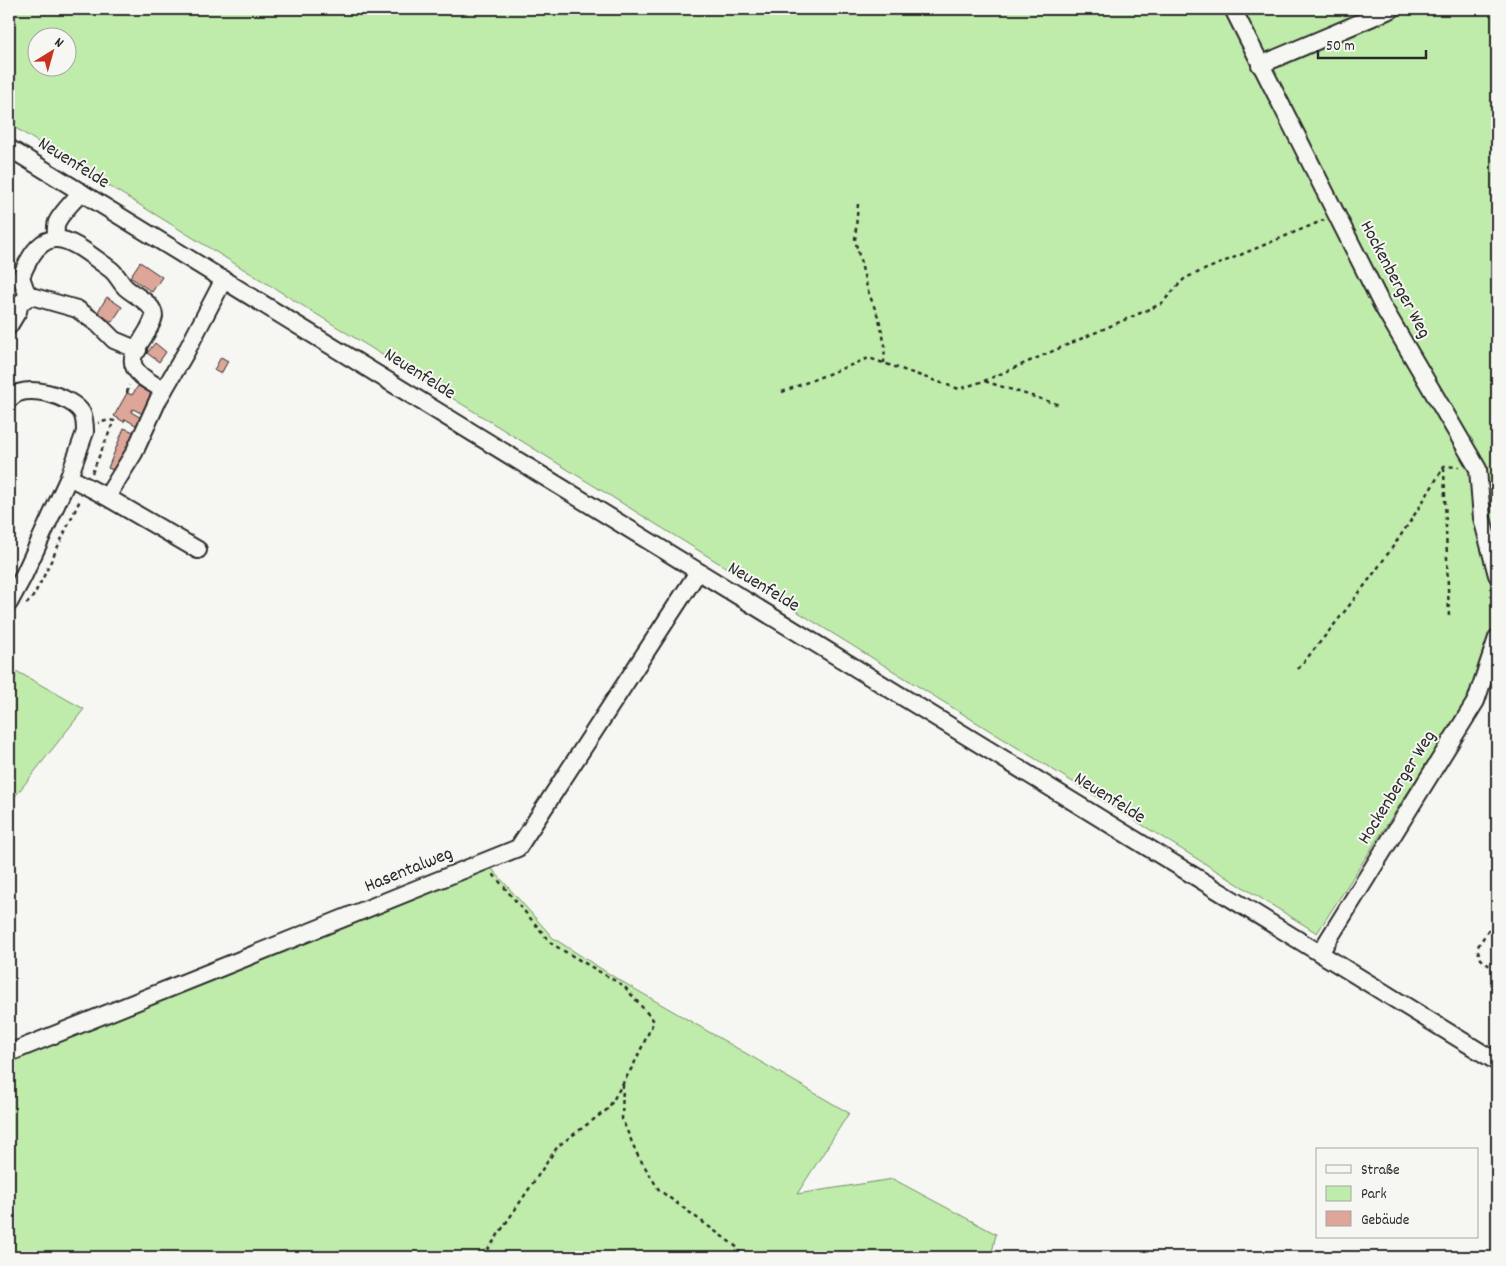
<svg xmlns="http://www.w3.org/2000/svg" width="1506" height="1266" viewBox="0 0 1506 1266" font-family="Dekko,sans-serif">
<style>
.green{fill:#bfecaa;stroke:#758c6a;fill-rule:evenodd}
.building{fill:#dea698;stroke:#2b2b2b}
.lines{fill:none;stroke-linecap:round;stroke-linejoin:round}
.minor-casing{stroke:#2b2b2b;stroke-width:20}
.path{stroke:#2b2b2b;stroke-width:2.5;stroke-dasharray:4 4;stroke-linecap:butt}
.minor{stroke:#f6f6f2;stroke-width:16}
.labels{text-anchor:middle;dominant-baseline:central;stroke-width:4;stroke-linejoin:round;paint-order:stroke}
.street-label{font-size:19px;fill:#2b2b2b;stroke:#f6f6f2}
</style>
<rect width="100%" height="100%" fill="#f6f6f2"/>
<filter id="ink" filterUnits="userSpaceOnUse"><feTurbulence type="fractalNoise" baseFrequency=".02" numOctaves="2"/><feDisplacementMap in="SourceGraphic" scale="10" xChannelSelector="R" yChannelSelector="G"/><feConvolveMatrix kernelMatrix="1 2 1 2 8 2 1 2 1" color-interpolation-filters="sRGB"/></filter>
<g filter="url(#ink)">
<g class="green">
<path d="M14 9H1497V616L1468 699 1317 933 9 124V19ZM38 38H68V68H38Z"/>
<path d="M9 667 84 709 9 804Z"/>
<path d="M486 862 553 938 614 977 849 1113 797 1194 893 1179 996 1234 991 1257H9V1062Z"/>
</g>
<g class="building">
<path d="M140 262 162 277 152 292 130 277Z"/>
<path d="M107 297 122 307 112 322 97 313Z"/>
<path d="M155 343 166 352 159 362 147 353Z"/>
<path d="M221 357 228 361 221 374 214 370Z"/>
<path d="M138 386 154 395 143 414 133 409 131 412 143 419 139 427 125 419 124 422 114 416 127 393 132 395Z"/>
<path d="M124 428 134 432 118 472 108 468Z"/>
</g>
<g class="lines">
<defs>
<g id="minor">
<path d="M1233 9 1382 305 1478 469 1482 518 1497 575"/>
<path d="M1260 65 1392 9"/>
<path d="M9 148 1497 1062"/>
<path d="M56 239C56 234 55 227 57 222 61 213 74 201 81 192"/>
<path d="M9 326 18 311 20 303 31 296"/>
<path d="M138 350 114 340 98 324 77 309 31 296 26 291 21 277C45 216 70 240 110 269 117 274 119 281 125 287 133 295 154 303 154 316 153 321 150 326 148 330 143 339 135 349 133 358 130 373 153 384 164 390"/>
<path d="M9 400C23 380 73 397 82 413 85 419 85 426 85 432L69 477 23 577 9 603"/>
<path d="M69 477 105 496 108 495 134 453 158 400 186 352 224 279"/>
<path d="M105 496 198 550"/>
<path d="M1320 953 1476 701 1497 638"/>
<path d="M9 1053 518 848 698 572"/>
</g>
</defs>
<use href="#minor" class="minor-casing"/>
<g class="path">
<path d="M858 204 855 240 868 291 879 319 885 345 884 363"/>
<path d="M984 381 1161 304 1185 278 1324 220"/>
<path d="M782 392 869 358 959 389 984 381 1060 405"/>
<path d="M127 393 129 385"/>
<path d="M1444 468 1449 617"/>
<path d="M92 473 114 421 110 420 98 423"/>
<path d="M26 604 31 600 42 580 81 498"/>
<path d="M1298 669C1351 605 1403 539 1444 466L1459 467"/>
<path d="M1497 916 1477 948 1481 959 1497 972"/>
<path d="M623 1084 622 1119 637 1154 659 1190 738 1248 742 1257"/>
<path d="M483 1257 558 1146 608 1109 634 1064 654 1021 624 986 552 944 493 874"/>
</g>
<use href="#minor" class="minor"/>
</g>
</g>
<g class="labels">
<g class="street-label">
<text transform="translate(73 164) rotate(32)">Neuenfelde</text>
<text transform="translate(1394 280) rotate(62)">Hockenberger Weg</text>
<text transform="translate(419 375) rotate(32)">Neuenfelde</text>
<text transform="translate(763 588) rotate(31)">Neuenfelde</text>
<text transform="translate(1398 788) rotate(-58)">Hockenberger Weg</text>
<text transform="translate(1109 799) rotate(32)">Neuenfelde</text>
<text transform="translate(409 871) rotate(-22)">Hasentalweg</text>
</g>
</g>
<rect width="1506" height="1266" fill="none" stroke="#f6f6f2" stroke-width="30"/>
<rect x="15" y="15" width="1476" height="1236" fill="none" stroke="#2b2b2b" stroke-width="2" filter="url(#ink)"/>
<rect x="1316" y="1148" width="162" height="90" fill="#f6f6f2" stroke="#a5a5a2"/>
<rect x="1326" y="1165" width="25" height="8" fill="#f6f6f2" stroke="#a5a5a2"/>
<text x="1361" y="1174" font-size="15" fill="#2b2b2b">Straße</text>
<rect x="1326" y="1186" width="25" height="15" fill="#bfecaa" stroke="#a5a5a2"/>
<text x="1361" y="1198" font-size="15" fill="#2b2b2b">Park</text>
<rect x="1326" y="1211" width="25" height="15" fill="#dea698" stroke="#a5a5a2"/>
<text x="1361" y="1224" font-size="15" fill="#2b2b2b">Gebäude</text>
<g transform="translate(52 52) rotate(37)"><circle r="24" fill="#f6f6f2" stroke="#a5a5a2"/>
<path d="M0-4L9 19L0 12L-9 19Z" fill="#c8321e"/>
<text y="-8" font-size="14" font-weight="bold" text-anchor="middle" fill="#2b2b2b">N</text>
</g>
<path d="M1318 50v8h108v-8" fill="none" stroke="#2b2b2b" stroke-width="2.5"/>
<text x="1326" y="50" font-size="15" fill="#2b2b2b" stroke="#f6f6f2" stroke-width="4" paint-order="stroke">50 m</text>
</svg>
